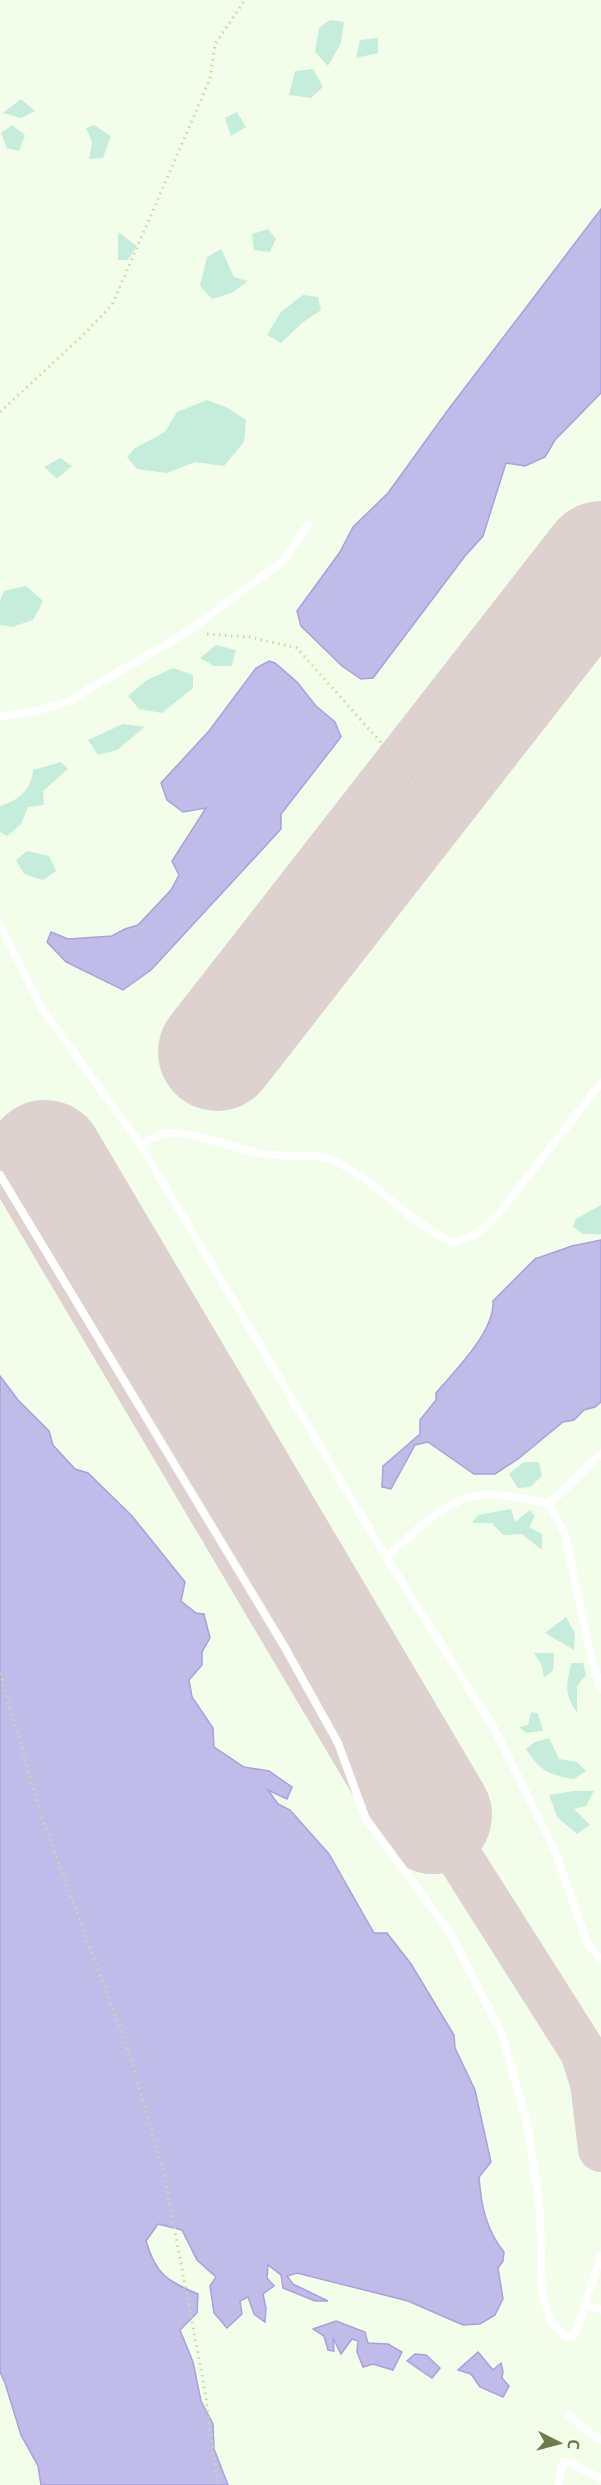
<svg xmlns="http://www.w3.org/2000/svg" width="601" height="2485" viewBox="0 0 601 2485" font-family="'Open Sans',sans-serif">
<style>
.green{fill:#c6eddc}
.water{fill:#c1bbea;stroke:#a8a1dc;stroke-width:1.5}
.lines{fill:none;stroke-linecap:round;stroke-linejoin:round}
.taxiway{stroke:#ded2d0;stroke-width:46}
.runway{stroke:#ded2d0;stroke-width:118}
.path{stroke:#c6dba1;stroke-width:3;stroke-dasharray:1.5 4.5;stroke-linecap:butt}
.lane{stroke:#fff;stroke-width:8}
</style>
<rect width="100%" height="100%" fill="#f2fee9"/>
<g class="green">
<path d="M330 20 344 22 341 43 328 66 315 52 319 28Z"/>
<path d="M378 38V53L356 58 360 40Z"/>
<path d="M313 69 323 87 311 98 289 95 295 71Z"/>
<path d="M21 99 35 111 21 118 3 113Z"/>
<path d="M237 112 246 127 231 136 225 118Z"/>
<path d="M12 125 25 135 19 151 7 148 1 133Z"/>
<path d="M94 125 111 136 103 158 89 159 92 142 86 128Z"/>
<path d="M268 229 276 239 270 252 254 250 252 234Z"/>
<path d="M118 232 137 246 128 260H118Z"/>
<path d="M221 249 234 277 248 281 232 293 212 299 200 286 207 257Z"/>
<path d="M303 295 318 297 321 310 302 323 281 343 267 335 281 312Z"/>
<path d="M207 400 228 408 246 420 244 442 224 466 195 462 167 473 137 469 127 457 135 448 165 432 177 412Z"/>
<path d="M60 458 72 466 57 479 44 467Z"/>
<path d="M26 586 43 601 33 620 12 627 0 625V601L4 591Z"/>
<path d="M216 645 236 650 232 666H214L200 658Z"/>
<path d="M173 668 193 675V688L162 713 139 709 128 696 147 680Z"/>
<path d="M123 724 145 727 117 750 98 755 88 740Z"/>
<path d="M61 762 68 769 43 791 44 805 28 807 21 824 7 836 0 832V806C18 801 32 789 33 770Z"/>
<path d="M27 851 49 856 56 871 43 880 24 874 16 860Z"/>
<path d="M601 1205V1234H583L573 1227 576 1219Z"/>
<path d="M524 1462H539L542 1476 530 1487 518 1488 509 1474Z"/>
<path d="M511 1509 515 1522 530 1510 535 1516 529 1527 542 1534V1550L522 1534 503 1535 492 1523H472L478 1515Z"/>
<path d="M566 1617 575 1633 574 1650 545 1633Z"/>
<path d="M534 1653H554L553 1670 544 1678 542 1666Z"/>
<path d="M571 1663H583L586 1675 577 1686V1712C563 1694 567 1684 571 1663Z"/>
<path d="M531 1712 538 1713 543 1731 526 1733 519 1727 528 1725Z"/>
<path d="M549 1738 559 1759 577 1762 586 1771 574 1779C548 1775 540 1770 526 1749L535 1742Z"/>
<path d="M574 1791H594L586 1806 574 1809 590 1825 577 1834 557 1817 549 1795Z"/>
</g>
<g class="water">
<path d="M601 209V393L555 440 545 457 525 466 506 463 483 536 465 556 373 678 361 679 342 666 301 626 297 611 340 552 353 527 388 493 448 410Z"/>
<path d="M269 661 275 663 297 682 316 706 335 722 341 737 281 814V829L151 970 123 990 66 962 47 942 51 932 68 939 112 936 125 929 138 925 171 890 179 875 172 861 206 808 183 812 167 800 161 783 209 731 256 668Z"/>
<path d="M601 1240V1402L595 1407 584 1410 574 1420 563 1422 518 1459 495 1474H474L428 1442 415 1445 391 1489 382 1487 383 1466 420 1434V1420L436 1400V1393C455 1371 495 1331 493 1301L535 1259 572 1246Z"/>
<path d="M0 1376 18 1400 49 1431 53 1445 75 1469 88 1473 132 1516 185 1582 181 1601 196 1613 204 1614 210 1638 202 1652V1665L189 1680 192 1697 213 1728 214 1747 244 1767 269 1771 292 1787 287 1799 268 1790 278 1804 290 1810 329 1854 374 1933H387L411 1964 454 2035 455 2048 475 2090 491 2162 479 2177C481 2205 486 2230 504 2252L503 2261 498 2268 503 2299 495 2315 480 2324 463 2325 408 2301 297 2273 287 2276 293 2284 328 2301H315L283 2288 281 2275 268 2265 267 2278 274 2286 263 2294 266 2308 265 2322 254 2314 248 2297 240 2301 242 2314 227 2328 214 2313 210 2286 216 2277 197 2260 182 2230 158 2224 146 2241C156 2275 167 2281 198 2294L197 2313 180 2330 193 2362 201 2401 213 2424 214 2449 228 2485H41L38 2466 21 2435 5 2383 0 2372Z"/>
<path d="M336 2321 365 2332 368 2343 388 2344 402 2352 393 2370 373 2364 363 2367 357 2352 358 2341 352 2339 341 2354 333 2338 334 2351 328 2350 324 2336 313 2329Z"/>
<path d="M478 2352 493 2370 501 2363 503 2371 502 2378 509 2386 503 2397 480 2387 471 2374 458 2370Z"/>
<path d="M415 2354 426 2355 440 2368 432 2378 407 2361Z"/>
</g>
<g class="lines">
<path class="taxiway" d="M433 1815 583 2052 593 2083 601 2149"/>
<g class="runway">
<path d="M217 1052 601 560"/>
<path d="M45 1159 433 1815"/>
</g>
<g class="path">
<path d="M0 412 82 336 112 305 210 79 215 44 245 0"/>
<path d="M207 634 250 637 297 648 423 790"/>
<path d="M0 1673 41 1815 129 2053 164 2173 205 2391 218 2485"/>
</g>
<g class="lane">
<path d="M0 716 33 712 69 701 187 632 283 561 308 525"/>
<path d="M0 925 41 1007 140 1144 386 1557 494 1728 555 1851 587 1942 601 1960"/>
<path d="M140 1144C149 1140 161 1133 170 1133 206 1134 238 1152 274 1155 297 1157 319 1152 341 1164 382 1186 411 1225 454 1243L476 1234 496 1217 601 1083"/>
<path d="M0 1175 284 1646 338 1743 366 1819 451 1934 502 2034 527 2122 540 2208 542 2293 551 2323 567 2337H572L575 2334 601 2256"/>
<path d="M549 1504 601 1454"/>
<path d="M386 1557C410 1537 439 1505 470 1497 492 1491 527 1499 549 1504L565 1534 590 1652 601 1689"/>
<path d="M585 2304 601 2310"/>
<path d="M569 2415 588 2432 601 2440"/>
<path d="M559 2485 561 2468 564 2462 573 2464 601 2479"/>
</g>
</g>
<g transform="translate(559 2443) rotate(96)" stroke="#f7fff1" stroke-width="4.5" paint-order="stroke">
<path d="M0-4.5L10 22L0 15L-10 22Z" fill="#6b7b4a"/>
<text y="-9" font-size="16" font-weight="bold" text-anchor="middle" fill="#6b7b4a">С</text>
</g>
</svg>
